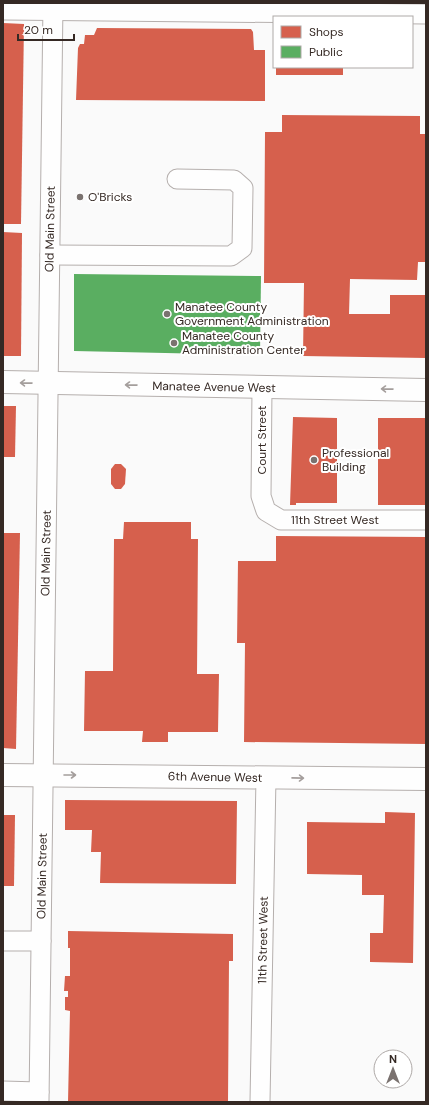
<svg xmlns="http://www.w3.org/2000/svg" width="429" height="1105" viewBox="0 0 429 1105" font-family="'DM Sans',sans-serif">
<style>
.shops{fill:#d6604d}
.public{fill:#5aae61}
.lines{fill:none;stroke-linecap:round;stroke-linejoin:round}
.minor-casing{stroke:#b5afad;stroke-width:21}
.major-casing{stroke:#b5afad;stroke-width:24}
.minor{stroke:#fefefe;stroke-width:19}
.major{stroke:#fefefe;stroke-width:22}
.oneway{stroke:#a49e9c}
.poi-dot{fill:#7a726f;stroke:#fff;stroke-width:1.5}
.labels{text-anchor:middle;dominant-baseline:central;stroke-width:4;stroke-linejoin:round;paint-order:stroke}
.poi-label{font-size:12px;fill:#352924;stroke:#fff;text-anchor:start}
.street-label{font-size:12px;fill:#352924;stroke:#fff}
</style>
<rect width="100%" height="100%" fill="#fafafa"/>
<g class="shops">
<path d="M3 23 24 24 21 224H3Z"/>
<path d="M97 28 251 29 253 32 254 50H265V101L76 100 78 48 80 44H84L85 35H94Z"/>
<rect x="276" y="67" width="67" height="8"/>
<path d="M282 115 420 116V134H426V262H418L417 280 350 279 349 314H390V295H426V358L303 356 304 283H264L265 132H282Z"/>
<path d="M3 232 22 233 21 356H3Z"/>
<path d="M3 406H16L15 457H3Z"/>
<path d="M293 417 337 418V503H296V505H290Z"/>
<rect x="378" y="418" width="48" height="87"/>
<path d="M115 464H121L126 469 125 484 121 489H115L111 484V469Z"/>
<path d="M124 522H191V539H198L197 674H219L218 732H168V742H142L143 731H84L85 671H113L114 539H123Z"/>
<path d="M3 533H20L16 749 3 748Z"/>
<path d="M276 536 426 537V744L244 742 245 643H237L238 561H276Z"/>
<path d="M65 800 237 801 236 884 100 883 101 852H91L92 830H65Z"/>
<path d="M385 812 415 813 413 963 370 962V933H383L384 895H362V875L307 874V822L385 823Z"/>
<path d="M3 815H15L14 886H3Z"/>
<path d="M68 931 233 934V961H229L228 1102H68L70 1011 65 1010V997H68V991H64L65 976H70V948H68Z"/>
</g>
<path class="public" d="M74 274 261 276 260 355 74 351Z"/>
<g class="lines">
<defs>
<g id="minor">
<path d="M3 10 426 14"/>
<path d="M50 255 231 256 242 248 243 188 234 180 177 179"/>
<path d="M262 388 261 496 266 511 281 520H426"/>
<path d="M3 941H41"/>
<path d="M3 1091 39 1092"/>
<path d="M39 1102 53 3"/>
<path d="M260 1102 266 777"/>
</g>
<g id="major">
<path d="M3 382 426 390"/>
<path d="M3 775 426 779"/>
</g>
</defs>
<use href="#minor" class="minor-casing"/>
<use href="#major" class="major-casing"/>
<use href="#minor" class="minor"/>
<use href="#major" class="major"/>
</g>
<defs><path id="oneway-shaft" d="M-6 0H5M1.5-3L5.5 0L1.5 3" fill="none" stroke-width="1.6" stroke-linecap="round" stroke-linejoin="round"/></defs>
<g class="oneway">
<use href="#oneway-shaft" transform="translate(26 383) rotate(-179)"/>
<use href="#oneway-shaft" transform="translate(131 385) rotate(-179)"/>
<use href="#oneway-shaft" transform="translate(387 389) rotate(-179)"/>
<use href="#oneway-shaft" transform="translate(70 775)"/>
<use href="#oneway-shaft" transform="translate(298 778) rotate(1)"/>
</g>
<g class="poi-dot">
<circle cx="80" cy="197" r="4"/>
<circle cx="167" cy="314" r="4"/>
<circle cx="174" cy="343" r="4"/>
<circle cx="314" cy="460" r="4"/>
</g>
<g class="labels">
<g class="poi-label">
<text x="88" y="197">O'Bricks</text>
<text x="175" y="307">Manatee County<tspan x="175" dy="14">Government Administration</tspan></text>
<text x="182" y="336">Manatee County<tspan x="182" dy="14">Administration Center</tspan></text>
<text x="322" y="453">Professional<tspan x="322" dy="14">Building</tspan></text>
</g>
<g class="street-label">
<text transform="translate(50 229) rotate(-89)">Old Main Street</text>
<text transform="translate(214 387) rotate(1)">Manatee Avenue West</text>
<text transform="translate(262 440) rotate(-90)">Court Street</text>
<text x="335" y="520">11th Street West</text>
<text transform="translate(46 553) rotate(-89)">Old Main Street</text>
<text transform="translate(215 777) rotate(1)">6th Avenue West</text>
<text transform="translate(42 876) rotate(-89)">Old Main Street</text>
<text transform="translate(263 940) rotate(-89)">11th Street West</text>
</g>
</g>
<rect width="429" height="1105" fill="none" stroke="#352924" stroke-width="8"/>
<rect x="273" y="16" width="140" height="52" fill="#ffffff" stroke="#aea9a7"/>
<rect x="281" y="26" width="20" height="12" fill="#d6604d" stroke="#aea9a7"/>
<text x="309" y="36" font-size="12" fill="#352924">Shops</text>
<rect x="281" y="46" width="20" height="12" fill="#5aae61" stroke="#aea9a7"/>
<text x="309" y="56" font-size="12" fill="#352924">Public</text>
<g transform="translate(393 1069)"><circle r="19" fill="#ffffff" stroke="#aea9a7"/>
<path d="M0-3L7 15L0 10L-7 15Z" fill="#7a726f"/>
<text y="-6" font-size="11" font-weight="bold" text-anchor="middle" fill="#352924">N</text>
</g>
<path d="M18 34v6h56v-6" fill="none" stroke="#352924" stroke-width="2"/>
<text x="24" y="34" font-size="12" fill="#352924" stroke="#ffffff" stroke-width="3" paint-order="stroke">20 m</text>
</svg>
